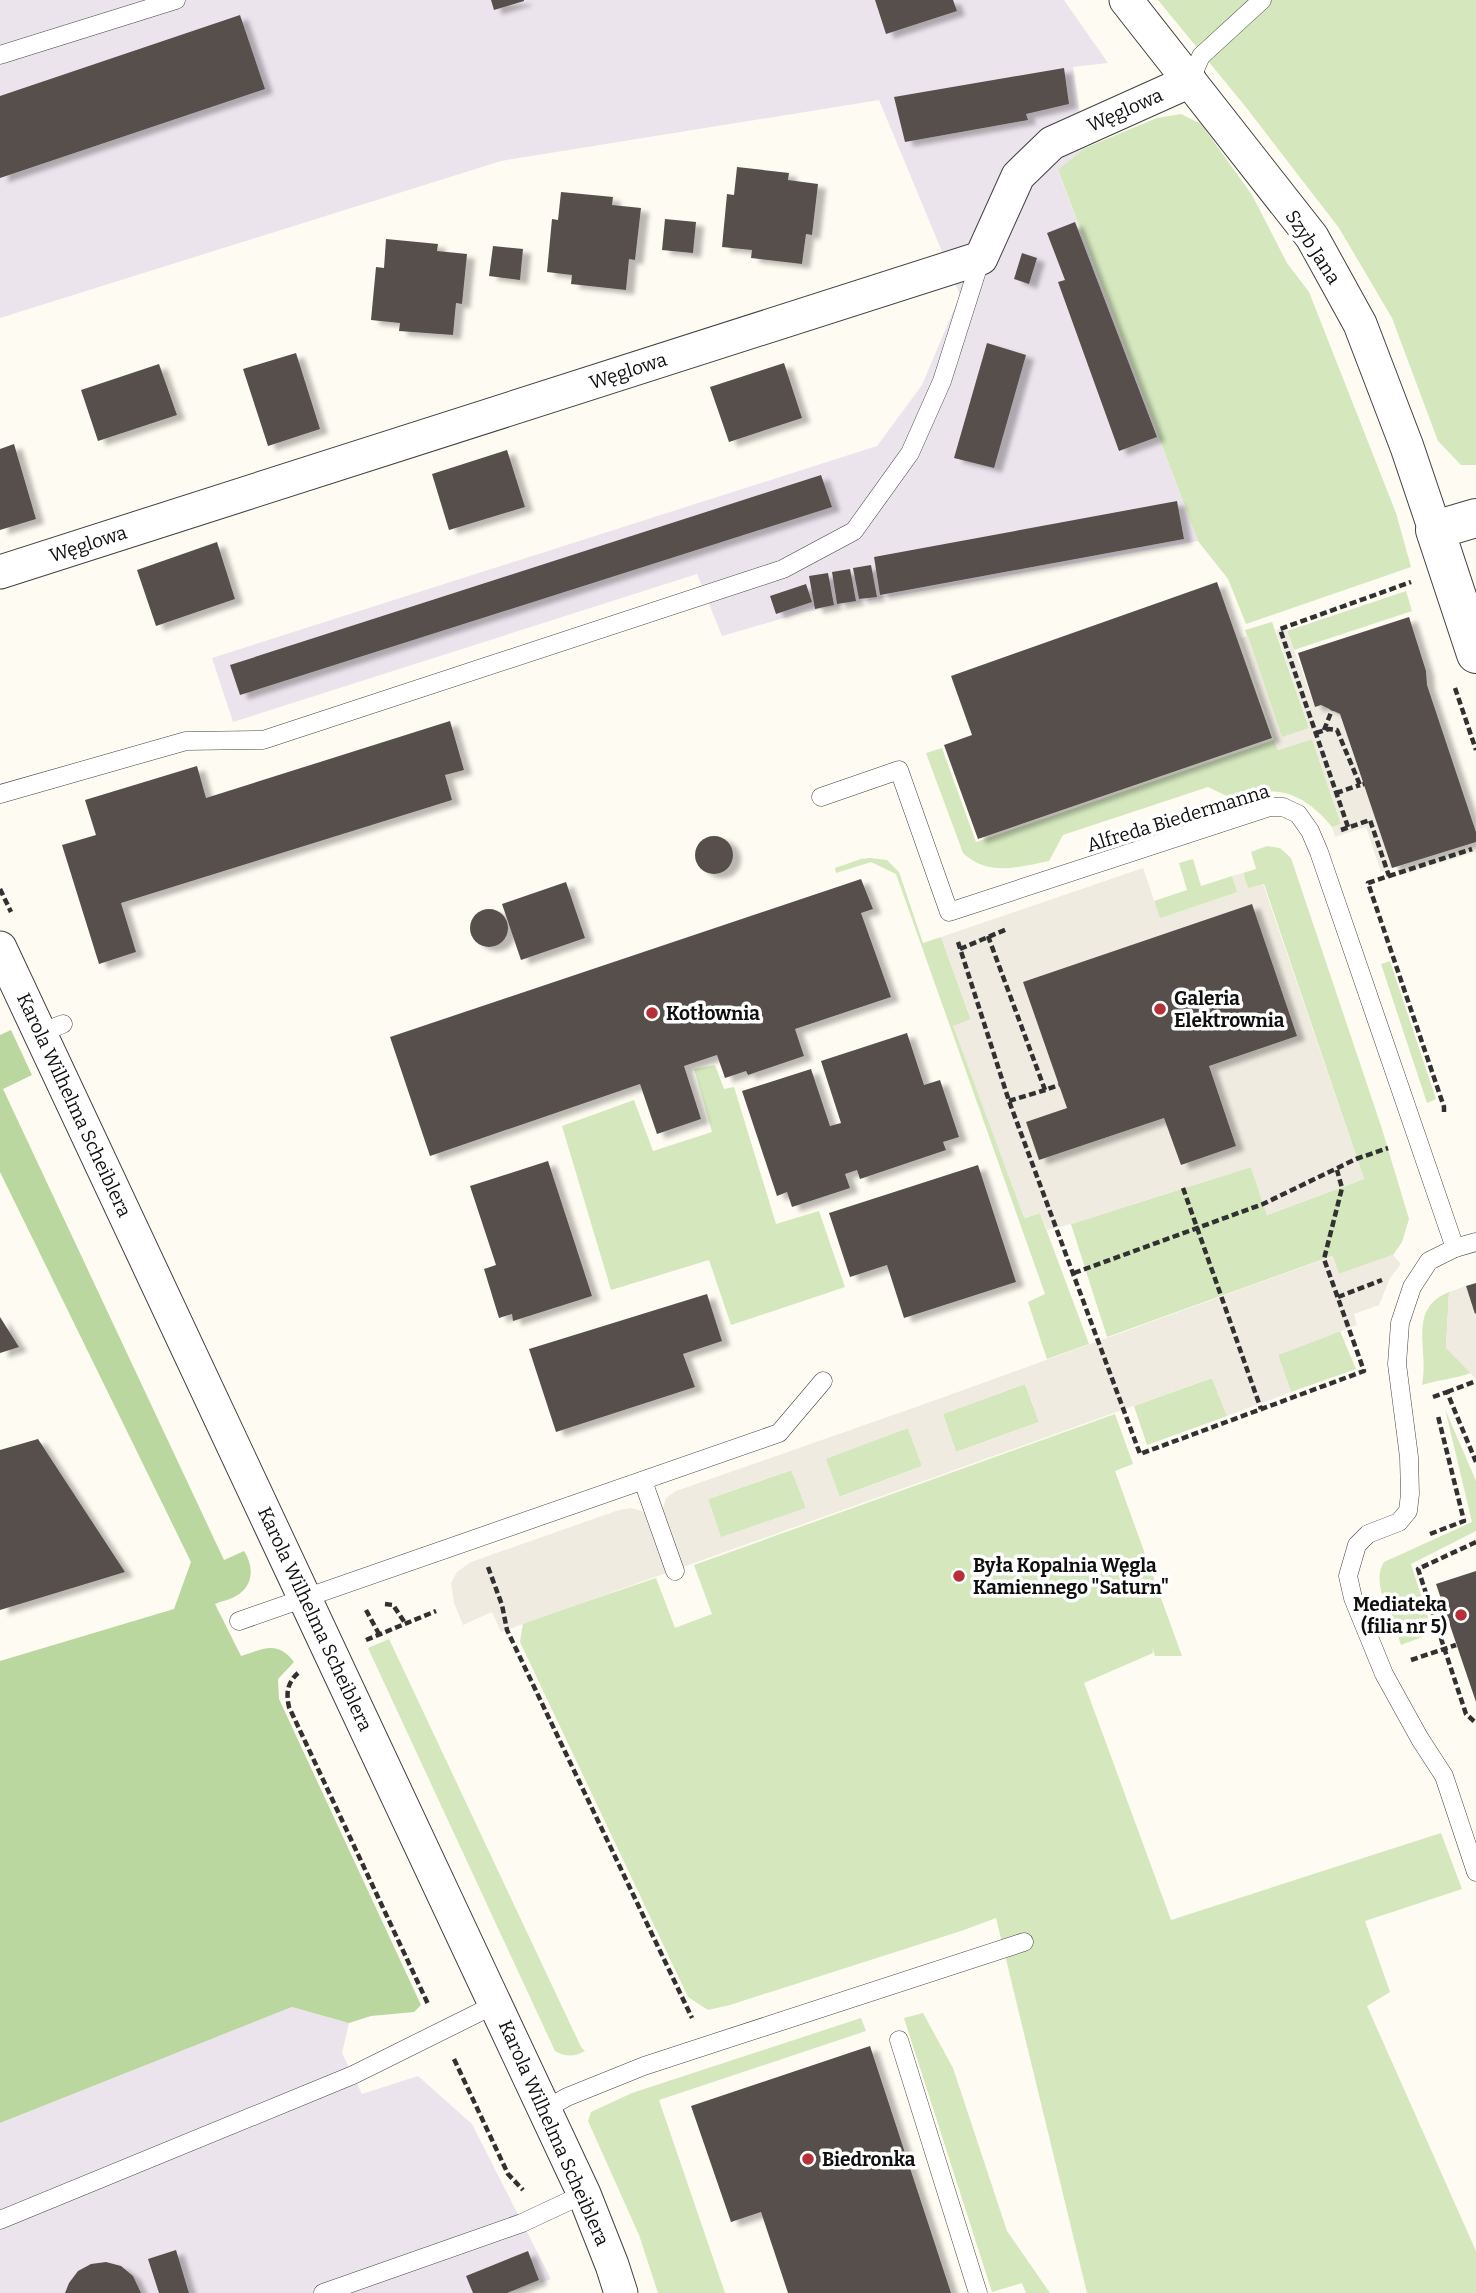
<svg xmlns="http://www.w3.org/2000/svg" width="1476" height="2293" viewBox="0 0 1476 2293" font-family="Bitter,serif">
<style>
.industrial{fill:#ece4ed}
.green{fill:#d4e7bd}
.forest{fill:#b9d79e}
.plaza{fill:#efebe1;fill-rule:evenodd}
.building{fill:#57504c;filter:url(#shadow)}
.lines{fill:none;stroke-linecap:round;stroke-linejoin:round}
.service-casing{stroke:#424242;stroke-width:19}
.minor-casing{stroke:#424242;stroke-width:35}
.tertiary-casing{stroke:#424242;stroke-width:40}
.path{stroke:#313131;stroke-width:4.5;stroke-dasharray:7 3.5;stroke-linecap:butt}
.service{stroke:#fff;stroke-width:18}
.minor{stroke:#fff;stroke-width:33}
.tertiary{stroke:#fff;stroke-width:38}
.poi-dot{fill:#b6303a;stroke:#fff;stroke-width:2.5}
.labels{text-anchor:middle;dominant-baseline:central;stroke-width:7;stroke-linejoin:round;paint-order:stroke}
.street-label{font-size:19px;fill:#0f0f0f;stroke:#fff}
.poi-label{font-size:19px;font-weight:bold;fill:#0f0f0f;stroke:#fff;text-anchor:start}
</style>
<defs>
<filter id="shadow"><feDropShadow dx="8" dy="4.5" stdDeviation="2" flood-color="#0004"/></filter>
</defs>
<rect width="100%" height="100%" fill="#fefbf2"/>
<g class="industrial">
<path d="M0 0H1064L1108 63 1073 67 1085 148 1058 171 1198 541 805 612 722 636 697 574 233 722 212 658 877 446 922 385 960 295 879 100 501 161 0 318Z"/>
<path d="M292 2007 349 2023 342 2053 362 2094 418 2076 472 2124 551 2279 509 2293H0V2123Z"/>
</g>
<g class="green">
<path d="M1158 0H1476V465H1461L1438 441 1392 318 1339 228 1245 106Z"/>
<path d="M1181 114 1201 124 1252 195 1287 263 1309 292 1396 513 1411 567 1246 624 1228 579 1198 541 1058 170 1085 148 1157 118Z"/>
<path d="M1406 591 1412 611 1294 650 1287 631Z"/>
<path d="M1272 622 1309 728 1282 738 1245 630Z"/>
<path d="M1312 739 1341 824 1332 827C1303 792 1275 783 1233 799L1208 787 1063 835 1049 861C1018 867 989 877 963 853L926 753 942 748 976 842 1274 740 1278 750Z"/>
<path d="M1267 846 1280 848 1291 858 1382 1129 1409 1219 1402 1242 1393 1255 1339 1274 1332 1256 1107 1337 1071 1224 1251 1167 1267 1215 1364 1179 1264 884 1248 889 1243 873 1256 869 1251 852Z"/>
<path d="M870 858 887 860 899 872 923 943 941 937 971 1020 954 1026 1025 1218 1040 1213 1089 1344 1047 1359 1028 1302 1045 1294 896 874 871 862 836 873 835 868 861 859Z"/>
<path d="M1193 859 1201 886 1232 876 1238 892 1159 919 1154 901 1187 890 1179 863Z"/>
<path d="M1390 961 1436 1099 1427 1103 1381 964Z"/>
<path d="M715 1065 724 1089 734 1087 776 1224 819 1211 845 1287 731 1325 709 1260 611 1290 562 1126 634 1100 653 1151 712 1132 694 1069Z"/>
<path d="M1449 1292 1446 1347 1471 1373C1454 1379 1438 1380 1422 1385 1430 1351 1406 1309 1449 1292Z"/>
<path d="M1340 1331 1356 1369 1291 1392 1278 1355Z"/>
<path d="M1212 1378 1227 1416 1147 1445 1134 1406Z"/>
<path d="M1025 1384 1039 1422 956 1452 943 1414Z"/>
<path d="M1445 1409 1476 1481V1531L1411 1564 1433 1633 1401 1645 1398 1636 1400 1629 1394 1625C1387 1606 1372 1581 1384 1562L1472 1522Z"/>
<path d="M1115 1414 1133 1464 1115 1471 1182 1656H1155L1152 1647 1153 1653 1084 1683 1171 1920 1441 1833 1462 1889 1365 1921 1390 1992 1367 2006 1476 2251V2293H1087L996 1918 961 1931 730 2005 708 2010 688 1997 520 1642 523 1623 656 1578 675 1628 712 1614 694 1565Z"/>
<path d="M908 1428 922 1466 839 1497 825 1458Z"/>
<path d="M792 1470 806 1508 721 1538 708 1499Z"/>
<path d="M389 1639 581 2047 585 2051C574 2057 566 2057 555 2051L368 1648Z"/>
<path d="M923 2013 953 2068 1007 2231 1050 2293H1026L1022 2283 992 2292 904 2018Z"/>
<path d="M861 2018 866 2031 659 2100 725 2293H658L639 2235 588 2121 591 2112 632 2093Z"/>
</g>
<path class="forest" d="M11 1030 32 1075 3 1089 224 1560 244 1551C254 1566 254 1586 236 1596 230 1600 221 1601 215 1604L241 1656C264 1649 277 1640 294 1662L278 1679 279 1699 421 2005 414 2012 371 2016 349 2023 292 2007 0 2123V1661L174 1609 191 1562 0 1172V1035Z"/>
<g class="plaza">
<path d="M1286 627 1315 707 1321 705 1340 714 1392 868 1381 872 1366 827 1335 837 1332 827 1341 824 1312 739 1278 750 1274 740 1240 638 1248 636 1282 737 1309 728 1276 630Z"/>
<path d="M1143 868 1160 918 1237 892 1232 876 1243 873 1248 888 1263 884 1364 1179 1267 1215 1251 1167 1071 1224 1047 1230 1040 1213 1024 1218 953 1026 971 1019 941 937ZM1252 905 1209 1066 1236 1146 1181 1165 1164 1118 1039 1160 1026 1123 1067 1108 1024 982Z"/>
<path d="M1393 1255 1401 1264 1390 1278 1379 1305 1354 1314 1357 1325 1278 1355 1291 1392 1227 1416 1212 1378 501 1632 492 1612 463 1625 454 1603 451 1583 457 1572 471 1562 619 1510 631 1508 642 1511 652 1518H660L666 1498 676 1491 933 1401 1333 1256 1339 1274ZM1025 1384 1039 1422 956 1452 943 1414ZM908 1428 922 1466 840 1497 826 1459ZM791 1470 806 1508 721 1537 708 1499Z"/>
<path d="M1466 1286 1476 1315V1379L1446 1348 1449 1292Z"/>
</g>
<g class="building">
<path d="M491 0H524V1L494 10Z"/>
<path d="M875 0H953L957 11 886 34Z"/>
<path d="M240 15 265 89 0 178V96Z"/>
<path d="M1064 68 1069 104 1026 114 1028 120 905 142 894 97Z"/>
<path d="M737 167 789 173 788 180 818 184 812 235 806 234 802 264 751 258 752 250 722 247 727 194 734 195Z"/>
<path d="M561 192 613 197 612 205 641 208 635 260 629 259 626 290 571 284 572 275 547 272 552 219 558 220Z"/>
<path d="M665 219 696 222 693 253 662 250Z"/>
<path d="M1075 222 1157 437 1119 451 1058 282 1065 280 1047 233Z"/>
<path d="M386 239 438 244 437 251 467 254 462 304 456 303 453 335 399 331 400 323 371 320 376 267 384 268Z"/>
<path d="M493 246 523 249 520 280 489 276Z"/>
<path d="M1022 253 1037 258 1029 284 1014 279Z"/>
<path d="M987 343 1026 355 994 468 954 458Z"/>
<path d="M296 353 320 429 268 446 243 369Z"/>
<path d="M784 363 802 418 729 442 710 387Z"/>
<path d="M159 364 177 415 98 441 81 390Z"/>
<path d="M14 444 36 519 0 530V449Z"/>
<path d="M507 450 525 507 449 530 432 474Z"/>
<path d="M821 475 832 507 240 695 230 665Z"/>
<path d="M1177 501 1184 539 880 595 874 557Z"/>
<path d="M217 542 235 599 156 626 137 570Z"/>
<path d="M871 565 877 597 859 599 853 568Z"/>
<path d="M850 569 856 601 837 604 832 572Z"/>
<path d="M828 573 834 605 815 609 809 576Z"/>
<path d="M1217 582 1272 738 978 839 944 745 972 735 951 676Z"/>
<path d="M806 584 812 602 776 614 770 596Z"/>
<path d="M1409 617 1426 671 1427 685 1476 832V842L1392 868 1340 714 1321 705 1315 707 1298 653Z"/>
<path d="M450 721 464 770 445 775 452 800 121 903 136 952 99 964 62 845 96 835 85 800 197 766 206 798Z"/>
<circle cx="714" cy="855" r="19"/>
<path d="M861 879 873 909 861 913 891 997 795 1029 804 1056 748 1075 746 1071 725 1078 717 1055 684 1066 701 1119 657 1134 640 1084 430 1156 390 1037Z"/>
<path d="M566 882 585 938 521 960 502 904Z"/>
<path d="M1252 904 1297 1036 1209 1066 1236 1146 1181 1165 1164 1118 1039 1160 1026 1122 1067 1108 1023 982Z"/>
<circle cx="489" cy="928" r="19"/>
<path d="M907 1033 924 1085 940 1080 959 1137 943 1142 946 1150 860 1179 857 1170 845 1174 850 1188 792 1207 787 1192 777 1196 742 1091 811 1069 830 1126 841 1123 821 1061Z"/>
<path d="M548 1161 592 1296 513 1321 512 1314 499 1318 484 1269 496 1265 470 1186Z"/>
<path d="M978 1165 1016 1282 904 1318 887 1265 850 1277 829 1213Z"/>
<path d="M1476 1283V1313L1475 1314 1466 1286Z"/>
<path d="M707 1294 722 1341 683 1354 695 1387 556 1432 529 1349Z"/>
<path d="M0 1317 19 1347 0 1353Z"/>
<path d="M38 1439 125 1572 0 1610V1450Z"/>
<path d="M1476 1571V1702L1436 1584Z"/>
<path d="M870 2046 951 2293H788L761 2212 731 2222 691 2106Z"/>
<path d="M176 2250 189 2293H159L148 2259Z"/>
<path d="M528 2251 539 2280 507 2293H473L466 2276Z"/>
<path d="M106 2262 121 2266 133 2276 141 2293H65L69 2283 78 2271 91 2264Z"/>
</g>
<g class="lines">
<defs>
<g id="service">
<path d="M0 55 176 0"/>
<path d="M1190 81 1201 56 1262 0"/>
<path d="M0 794 186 741 263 740 783 569 854 531 910 453 942 381 981 258"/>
<path d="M821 797 899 770 949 912 1270 807H1283L1298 814 1310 831 1319 852 1455 1248 1476 1242"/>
<path d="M40 1033 63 1024"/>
<path d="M1455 1248 1429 1261 1412 1287 1400 1323 1397 1364 1409 1457 1410 1494 1408 1511 1399 1522 1368 1534 1357 1545 1348 1576 1353 1598 1384 1674 1420 1739 1444 1776 1476 1872"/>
<path d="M643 1481 675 1571"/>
<path d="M239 1621 779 1433 823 1381"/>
<path d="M899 2040 978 2293"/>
<path d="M544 2110 567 2097 644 2066 1024 1942"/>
<path d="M0 2220 353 2075 496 2004"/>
<path d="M323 2293 522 2223 584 2194"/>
</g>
<g id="minor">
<path d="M1126 0 1312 237 1360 324 1407 447 1435 530"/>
<path d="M0 572 981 258 1018 176 1052 143 1190 81"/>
<path d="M0 948 584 2194 612 2265 621 2293"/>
</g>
<path id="tertiary" d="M1476 518 1435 530 1476 654"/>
</defs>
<use href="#service" class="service-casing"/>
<use href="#minor" class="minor-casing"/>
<use href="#tertiary" class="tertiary-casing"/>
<g class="path">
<path d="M1455 688 1476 750"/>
<path d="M1324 730 1332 710"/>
<path d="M1316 733 1329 729 1337 730 1360 785 1364 784"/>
<path d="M1336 793 1360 785"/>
<path d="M1348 827 1280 629 1411 582"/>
<path d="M1341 830 1370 820 1389 876 1368 883 1444 1107V1113"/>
<path d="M1389 876 1472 849"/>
<path d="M0 889 11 912"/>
<path d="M988 936 1045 1090 1059 1085"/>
<path d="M958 942 1009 1101 1140 1454 1364 1371 1324 1259 1342 1188 1337 1170"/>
<path d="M960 949 1007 929"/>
<path d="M1009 1101 1045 1090"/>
<path d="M1183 1188 1261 1409"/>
<path d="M1074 1273 1263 1204 1356 1159 1388 1148"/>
<path d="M1338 1297 1382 1280"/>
<path d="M1447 1392 1476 1381"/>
<path d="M1433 1397 1447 1392 1476 1462"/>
<path d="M1430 1534 1464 1521 1438 1416"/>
<path d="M1476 1542 1418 1569 1466 1714 1476 1723"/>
<path d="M488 1567 502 1605 507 1630 692 2018"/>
<path d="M385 1604 393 1605 405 1623"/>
<path d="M366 1610 379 1634"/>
<path d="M366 1640 436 1611"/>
<path d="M1411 1660 1456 1645"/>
<path d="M298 1673C287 1683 286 1693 289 1707L428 2004"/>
<path d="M454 2059 508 2174 523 2190"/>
</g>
<use href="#service" class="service"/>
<use href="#minor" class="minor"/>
<use href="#tertiary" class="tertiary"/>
</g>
<g class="poi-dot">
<circle cx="1160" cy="1009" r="7"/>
<circle cx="652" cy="1013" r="7"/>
<circle cx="959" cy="1576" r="7"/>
<circle cx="1461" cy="1615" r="7"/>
<circle cx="808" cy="2159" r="7"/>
</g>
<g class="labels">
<g class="street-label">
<text transform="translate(1125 110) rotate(-24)">Węglowa</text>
<text transform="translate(1313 247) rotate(57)">Szyb Jana</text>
<text transform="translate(628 371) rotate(-18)">Węglowa</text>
<text transform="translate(88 544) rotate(-18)">Węglowa</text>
<text transform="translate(1178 818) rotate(-17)">Alfreda Biedermanna</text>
<text transform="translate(74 1105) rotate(65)">Karola Wilhelma Scheiblera</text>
<text transform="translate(315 1619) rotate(65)">Karola Wilhelma Scheiblera</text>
<text transform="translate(554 2133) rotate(66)">Karola Wilhelma Scheiblera</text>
</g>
<g class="poi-label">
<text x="1174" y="998">Galeria<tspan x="1174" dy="22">Elektrownia</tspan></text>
<text x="666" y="1013">Kotłownia</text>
<text x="973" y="1565">Była Kopalnia Węgla<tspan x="973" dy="22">Kamiennego "Saturn"</tspan></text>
<text x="1447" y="1604" text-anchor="end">Mediateka<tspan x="1447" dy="22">(filia nr 5)</tspan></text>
<text x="822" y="2159">Biedronka</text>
</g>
</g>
</svg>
